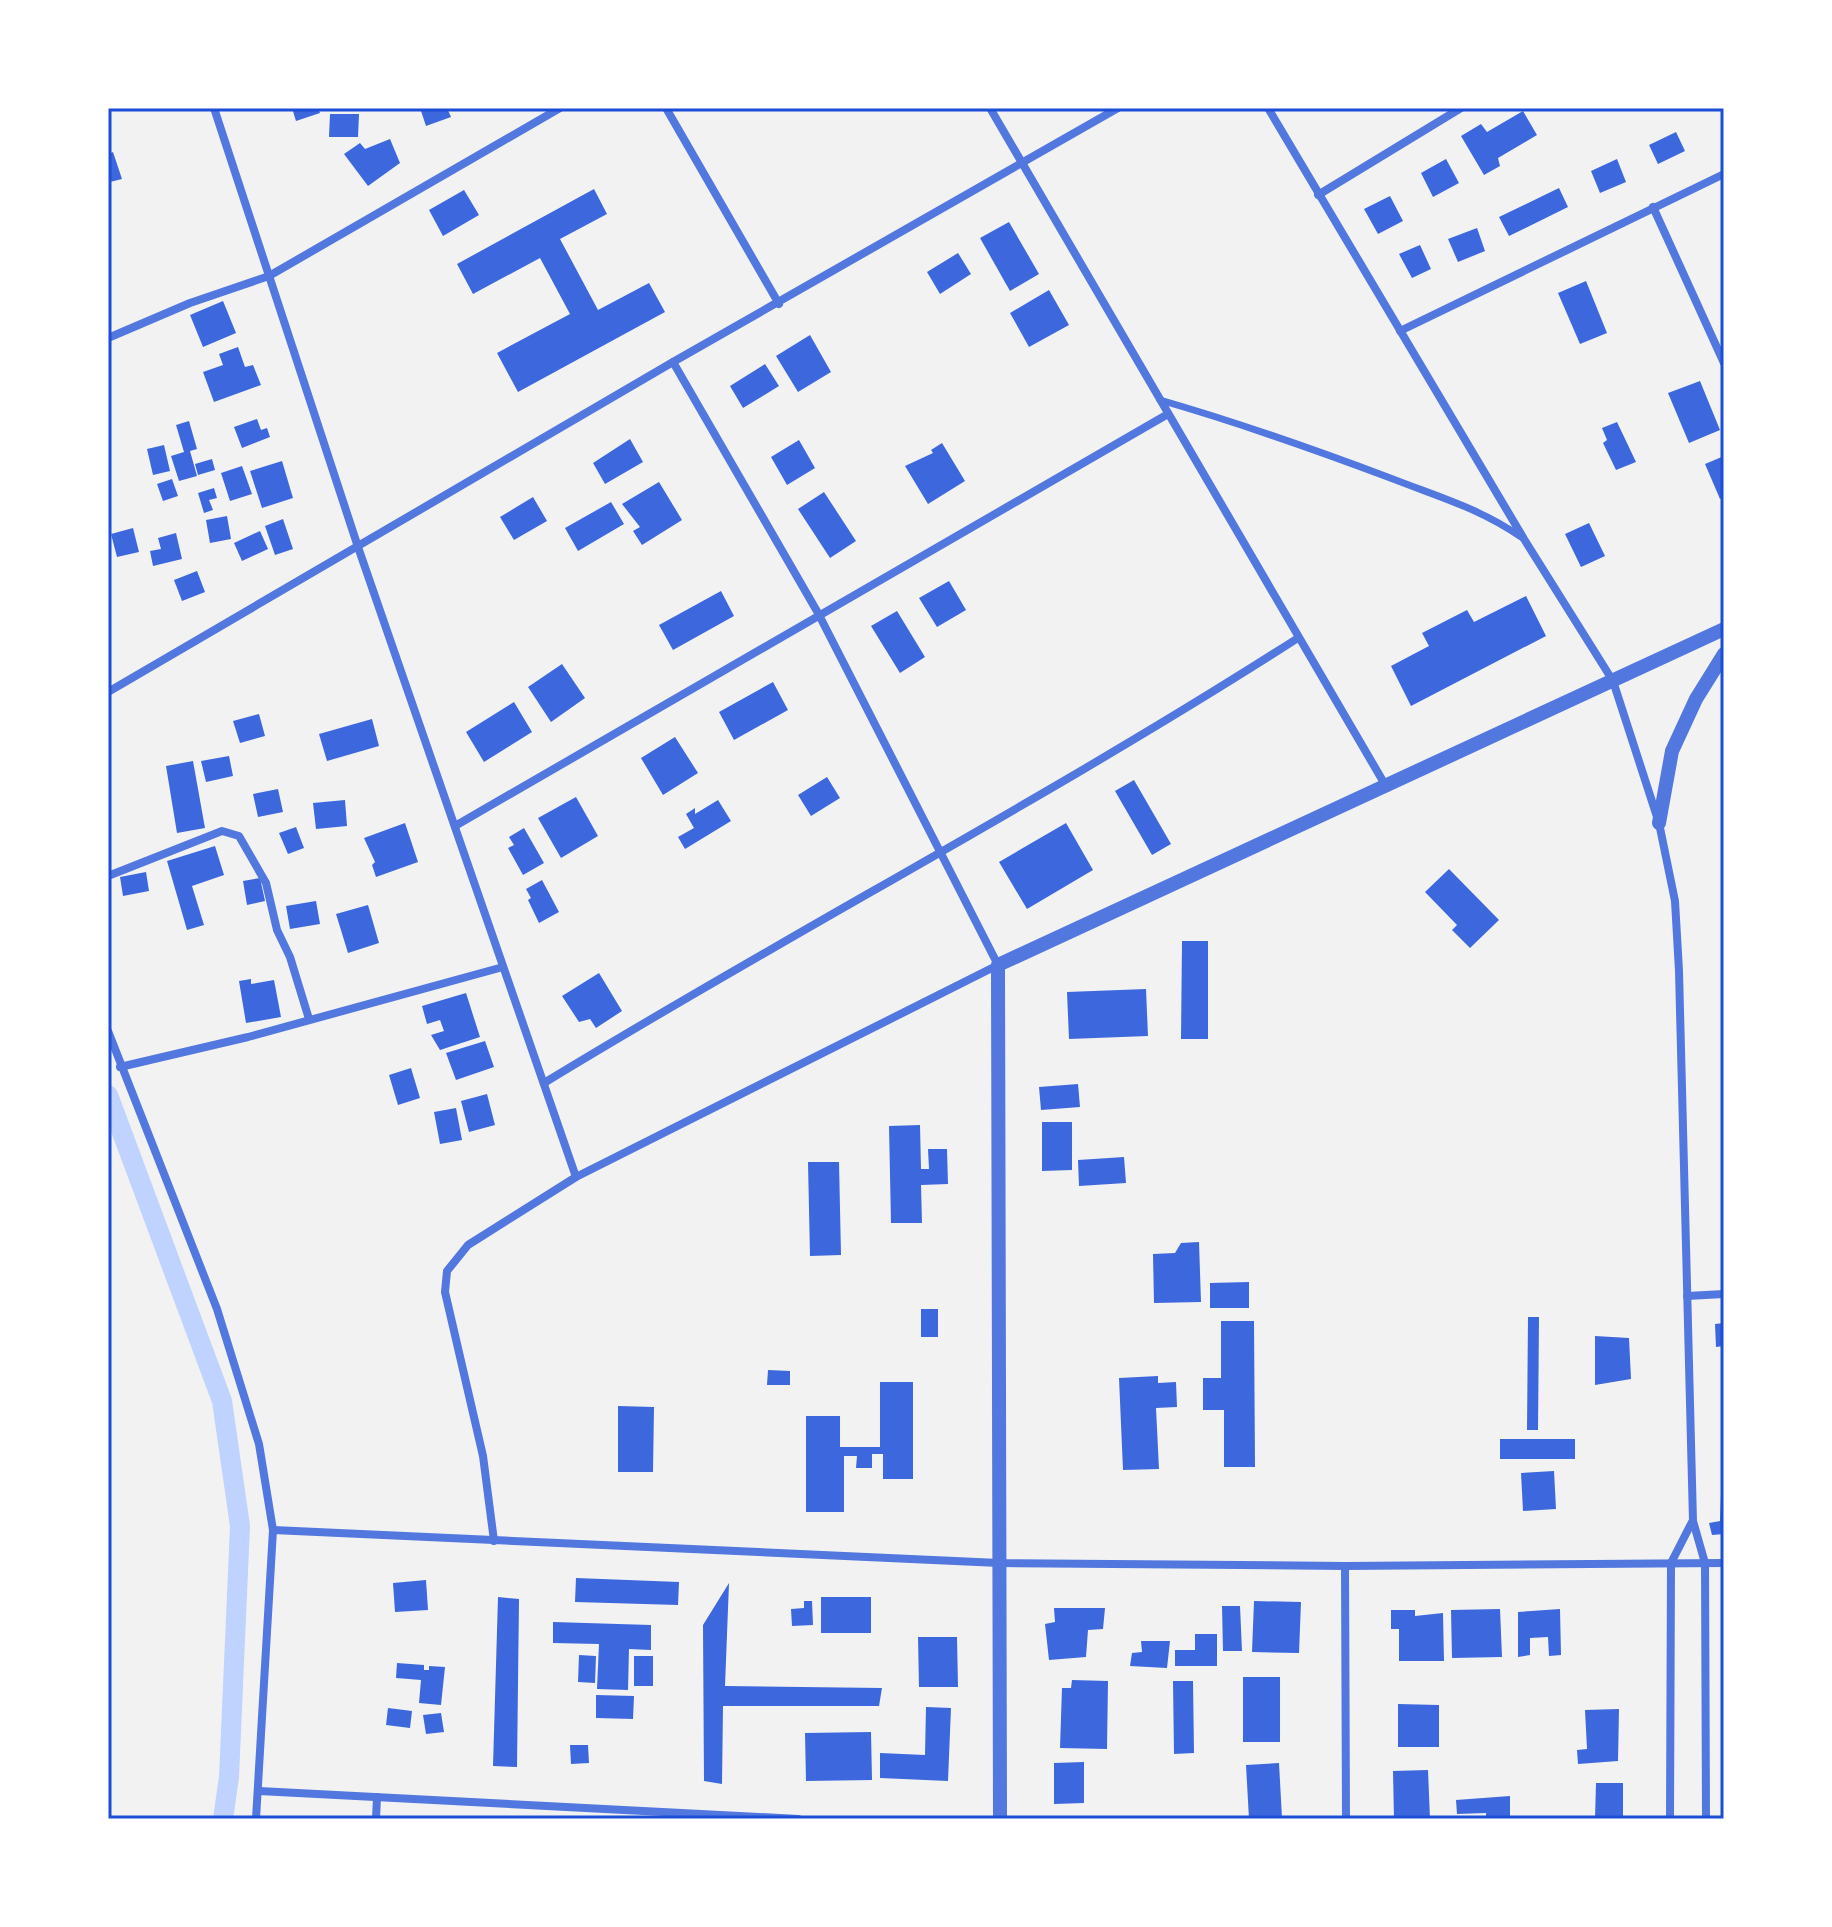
<svg xmlns="http://www.w3.org/2000/svg" width="1832" height="1927" viewBox="0 0 1832 1927" font-family="Montserrat,sans-serif">
<style>
.lines{fill:none;stroke-linecap:round;stroke-linejoin:round}
.canal{stroke:#bfd3fe;stroke-width:20}
.building{fill:#3d67dc}
.pedestrian{stroke:#5277de;stroke-width:7}
.minor{stroke:#5277de;stroke-width:8}
.tertiary{stroke:#5277de;stroke-width:14}
.neatline{fill:none;stroke:#1d4ed8;stroke-width:3}
</style>
<rect width="100%" height="100%" fill="#f2f2f2"/>
<g class="lines">
<path class="canal" d="M108 1095 222 1401 240 1526 229 1777 223 1819"/>
</g>
<g class="building">
<path d="M292 108H318L320 113 296 121Z"/>
<path d="M420 108H447L451 117 426 126Z"/>
<path d="M1523 111 1537 135 1498 158 1500 166 1484 175 1461 136 1481 124 1487 132Z"/>
<path d="M330 114H359L358 137H329Z"/>
<path d="M1676 132 1685 151 1658 164 1649 145Z"/>
<path d="M390 139 400 163 368 186 344 154 360 143 365 149Z"/>
<path d="M113 152 122 179 110 182 108 154Z"/>
<path d="M1446 159 1459 183 1433 197 1421 173Z"/>
<path d="M1617 159 1626 182 1600 193 1591 171Z"/>
<path d="M1559 188 1568 207 1509 236 1499 217Z"/>
<path d="M594 189 607 214 560 239 598 310 649 283 665 312 518 392 497 353 570 314 540 258 473 294 457 264Z"/>
<path d="M464 190 479 215 443 236 429 210Z"/>
<path d="M1390 196 1403 221 1378 234 1364 209Z"/>
<path d="M1009 222 1039 274 1010 291 980 238Z"/>
<path d="M1477 228 1485 251 1458 262 1448 239Z"/>
<path d="M1420 245 1431 269 1412 278 1399 254Z"/>
<path d="M958 253 971 274 940 294 927 272Z"/>
<path d="M1586 281 1607 333 1580 344 1558 293Z"/>
<path d="M1049 290 1069 325 1029 347 1010 313Z"/>
<path d="M223 301 236 333 203 347 190 315Z"/>
<path d="M810 335 831 372 798 392 776 356Z"/>
<path d="M238 347 245 367 253 365 261 385 214 402 203 372 223 365 219 354Z"/>
<path d="M765 364 779 386 743 408 730 386Z"/>
<path d="M1700 381 1720 430 1689 443 1668 393Z"/>
<path d="M257 419 261 430 267 428 270 437 242 448 234 427Z"/>
<path d="M189 421 197 449 190 451 197 476 179 481 171 456 184 452 176 425Z"/>
<path d="M1617 422 1636 462 1616 470 1603 443 1607 440 1602 428Z"/>
<path d="M630 439 643 462 605 484 593 463Z"/>
<path d="M799 440 815 468 787 485 771 457Z"/>
<path d="M942 443 965 481 928 504 905 466 933 453 931 450Z"/>
<path d="M164 445 170 471 153 475 147 449Z"/>
<path d="M1724 456V497L1720 499 1705 464Z"/>
<path d="M212 459 215 470 198 475 195 464Z"/>
<path d="M282 461 293 498 262 508 250 471Z"/>
<path d="M242 466 252 494 230 501 221 473Z"/>
<path d="M172 479 178 496 163 501 157 484Z"/>
<path d="M659 482 682 520 642 545 633 531 640 527 622 504Z"/>
<path d="M214 488 217 498 209 500 213 510 204 513 198 493Z"/>
<path d="M824 492 856 541 830 558 798 509Z"/>
<path d="M533 497 547 521 514 540 500 517Z"/>
<path d="M611 502 624 524 578 551 565 528Z"/>
<path d="M227 516 231 539 210 543 206 520Z"/>
<path d="M283 519 293 549 275 555 265 526Z"/>
<path d="M1589 523 1605 556 1581 567 1565 534Z"/>
<path d="M133 528 139 552 117 557 111 534Z"/>
<path d="M260 531 268 549 242 561 234 543Z"/>
<path d="M176 533 182 559 153 566 150 551 161 549 158 538Z"/>
<path d="M197 571 205 592 182 601 174 580Z"/>
<path d="M949 581 966 610 937 627 919 598Z"/>
<path d="M721 591 734 616 673 650 659 625Z"/>
<path d="M1526 596 1546 636 1411 706 1391 666 1429 646 1422 633 1467 610 1474 622Z"/>
<path d="M897 611 925 657 900 673 871 626Z"/>
<path d="M562 664 585 698 551 722 528 687Z"/>
<path d="M773 682 788 710 734 740 719 712Z"/>
<path d="M514 702 532 732 484 762 466 732Z"/>
<path d="M259 714 265 736 240 743 233 721Z"/>
<path d="M372 719 379 746 327 761 319 734Z"/>
<path d="M675 737 698 773 663 795 641 758Z"/>
<path d="M229 756 233 776 206 782 201 761Z"/>
<path d="M193 761 205 828 177 833 166 766Z"/>
<path d="M827 777 840 798 811 816 798 795Z"/>
<path d="M1134 780 1171 844 1152 855 1115 791Z"/>
<path d="M278 789 283 812 258 817 253 794Z"/>
<path d="M576 797 598 836 561 858 538 818Z"/>
<path d="M345 800 347 826 316 829 313 803Z"/>
<path d="M718 800 731 821 685 849 678 837 694 828 686 814 695 808V814Z"/>
<path d="M405 823 418 862 376 877 372 865 375 862 364 838Z"/>
<path d="M1066 823 1093 870 1027 909 999 862Z"/>
<path d="M296 827 304 848 288 854 279 833Z"/>
<path d="M524 828 544 863 523 875 508 848 514 845 509 837Z"/>
<path d="M215 846 224 875 192 886 204 925 187 930 167 861Z"/>
<path d="M1449 869 1499 920 1470 948 1452 930 1457 925 1425 892Z"/>
<path d="M146 872 149 891 123 896 120 877Z"/>
<path d="M260 878 265 901 247 905 243 881Z"/>
<path d="M542 880 559 912 539 923 528 900 531 898 526 889Z"/>
<path d="M316 901 320 924 290 929 286 906Z"/>
<path d="M368 905 379 943 348 953 336 914Z"/>
<path d="M1182 941H1208V1039H1181Z"/>
<path d="M599 973 622 1011 596 1028 590 1019 579 1022 562 996Z"/>
<path d="M251 979V984L274 980 281 1017 246 1023 239 981Z"/>
<path d="M1146 989 1148 1036 1069 1039 1067 992Z"/>
<path d="M466 993 480 1037 440 1050 431 1035 444 1031 440 1020 427 1024 422 1006Z"/>
<path d="M485 1041 494 1067 456 1080 446 1053Z"/>
<path d="M411 1068 420 1098 398 1105 389 1075Z"/>
<path d="M1078 1084 1080 1107 1041 1110 1039 1087Z"/>
<path d="M487 1094 495 1125 469 1132 461 1101Z"/>
<path d="M456 1108 462 1140 440 1144 434 1112Z"/>
<path d="M1042 1122H1072V1170L1042 1171Z"/>
<path d="M920 1125 921 1169H929L928 1149H947L948 1184 921 1185 922 1223H891L889 1126Z"/>
<path d="M1124 1157 1126 1183 1079 1186 1078 1160Z"/>
<path d="M808 1162H839L841 1255 810 1256Z"/>
<path d="M1199 1242 1201 1302 1154 1303 1153 1254 1175 1253 1181 1243Z"/>
<path d="M1249 1282V1308H1210V1283Z"/>
<rect x="921" y="1309" width="17" height="28"/>
<path d="M1528 1317H1539L1538 1430H1527Z"/>
<path d="M1221 1321H1254L1255 1467H1224V1410H1203V1378H1221Z"/>
<path d="M1724 1323V1346L1716 1347 1715 1324Z"/>
<path d="M1595 1336 1629 1338 1631 1379 1595 1385Z"/>
<path d="M768 1370 790 1371V1385H767Z"/>
<path d="M1158 1376V1383L1176 1382 1177 1407 1156 1408 1159 1469 1123 1470 1119 1378Z"/>
<path d="M880 1382H913V1479H883V1454H872V1468H856L857 1456H844V1512H806V1416H840V1447H880Z"/>
<path d="M618 1406 654 1407 653 1472H618Z"/>
<rect x="1500" y="1439" width="75" height="20"/>
<path d="M1554 1471 1556 1509 1523 1511 1521 1473Z"/>
<path d="M1721 1495 1724 1534 1712 1535 1709 1523 1720 1521Z"/>
<path d="M576 1578 679 1582 678 1605 575 1602Z"/>
<path d="M426 1580 428 1610 395 1612 393 1583Z"/>
<path d="M729 1583 725 1686 882 1688 879 1706H723L722 1784 704 1781 703 1625Z"/>
<path d="M498 1597 519 1599 517 1767 493 1766Z"/>
<rect x="821" y="1597" width="50" height="36"/>
<path d="M804 1601H812L813 1625 792 1626 791 1609 804 1608Z"/>
<path d="M1254 1601 1301 1602 1299 1653 1252 1652Z"/>
<path d="M1222 1606H1240L1242 1651H1223Z"/>
<path d="M1054 1608H1105L1103 1629 1088 1630 1086 1657 1049 1660 1045 1624 1055 1622Z"/>
<path d="M1500 1609 1502 1657 1452 1658 1451 1610Z"/>
<path d="M1560 1609 1561 1655 1549 1656 1548 1637 1530 1638V1655L1518 1657V1612Z"/>
<path d="M1391 1610H1415V1616L1443 1613 1444 1661H1399V1629H1391Z"/>
<path d="M553 1622 651 1625V1650L629 1649 628 1690 597 1689 599 1644 553 1643Z"/>
<path d="M1195 1634H1217V1666H1175V1650H1195Z"/>
<path d="M918 1637H957L958 1687H919Z"/>
<path d="M1141 1641H1170L1167 1668 1130 1666 1132 1653 1142 1652Z"/>
<path d="M579 1655 596 1656 595 1683 578 1682Z"/>
<rect x="634" y="1656" width="19" height="30"/>
<path d="M397 1663 424 1665V1670H429V1666L445 1667 441 1705 419 1703 421 1680 396 1678Z"/>
<rect x="1243" y="1677" width="37" height="65"/>
<path d="M1072 1680 1108 1681 1107 1749 1060 1748 1062 1688H1071Z"/>
<path d="M1173 1681H1193L1194 1753 1174 1754Z"/>
<path d="M596 1695 634 1696 633 1719 596 1718Z"/>
<path d="M1398 1704 1439 1705V1747H1398Z"/>
<path d="M926 1707 951 1708 948 1781 880 1778V1753L925 1755Z"/>
<path d="M388 1708 412 1711 410 1728 386 1725Z"/>
<path d="M1619 1709 1618 1761 1578 1764 1577 1750 1587 1749 1585 1710Z"/>
<path d="M441 1713 444 1732 426 1734 423 1715Z"/>
<path d="M871 1732 872 1780 806 1781 805 1733Z"/>
<path d="M570 1745H588L589 1763 571 1764Z"/>
<path d="M1084 1762V1803L1054 1804V1763Z"/>
<path d="M1279 1763 1282 1818 1249 1819 1246 1765Z"/>
<path d="M1428 1770 1430 1819H1394L1393 1771Z"/>
<path d="M1596 1783H1623V1819H1595Z"/>
<path d="M1510 1796V1819H1486V1813L1457 1814 1456 1800Z"/>
</g>
<g class="lines">
<path class="pedestrian" d="M1160 400C1240 423 1316 450 1393 479 1439 497 1481 509 1521 537"/>
<g class="minor">
<path d="M214 108 358 547 576 1177"/>
<path d="M666 108 779 304"/>
<path d="M990 108 1387 788"/>
<path d="M1268 108 1524 539 1613 681 1659 823 1675 901 1679 971 1693 1521 1705 1563 1706 1819"/>
<path d="M1318 195 1461 108"/>
<path d="M1653 207 1724 363"/>
<path d="M1400 331 1724 174"/>
<path d="M108 338 190 303 269 276 560 108"/>
<path d="M108 692 673 362 1118 108"/>
<path d="M455 826 1168 414"/>
<path d="M108 876 222 831 239 836 266 883 277 930 290 957 309 1019"/>
<path d="M108 1031 217 1309 259 1444 273 1530 256 1819"/>
<path d="M120 1067 248 1037 503 967"/>
<path d="M544 1083C793 931 1052 796 1298 638"/>
<path d="M1687 1296 1724 1294"/>
<path d="M273 1530 999 1563 1345 1566 1724 1563"/>
<path d="M494 1541 483 1456 445 1292 447 1271 468 1245 576 1177 998 965 818 613 673 362"/>
<path d="M1345 1566 1346 1819"/>
<path d="M259 1791 798 1819"/>
<path d="M376 1819 377 1797"/>
<path d="M1670 1819 1671 1563 1692 1522"/>
</g>
<g class="tertiary">
<path d="M1659 823 1672 751 1696 699 1724 654"/>
<path d="M1000 1819 998 965 1724 629"/>
</g>
</g>
<rect width="1832" height="1927" fill="none" stroke="#ffffff" stroke-width="220"/>
<rect x="110" y="110" width="1612" height="1707" class="neatline"/>
</svg>
